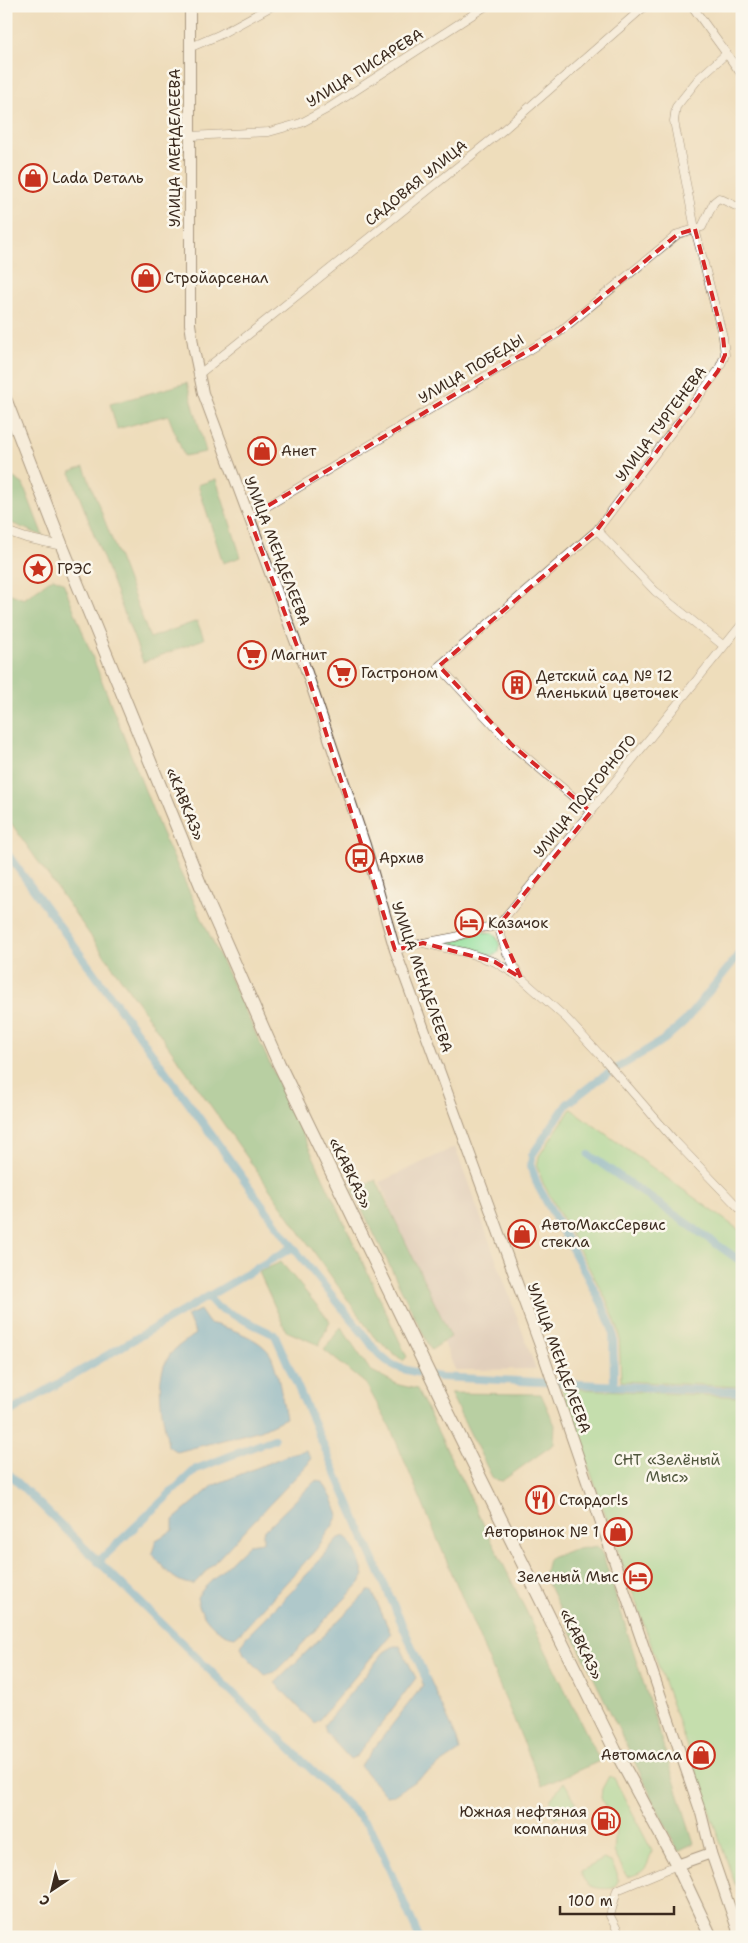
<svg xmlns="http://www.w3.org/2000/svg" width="748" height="1943" viewBox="0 0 748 1943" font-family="'Shantell Sans',sans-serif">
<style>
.industrial{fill:#d1bfbd}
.green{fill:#93df9c;stroke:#67845d}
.forest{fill:#76be84;stroke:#587451}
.water{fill:#63b0dc;stroke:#4f6d7d}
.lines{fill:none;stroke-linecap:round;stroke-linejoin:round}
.canal{stroke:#63b0dc;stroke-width:8}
.minor-casing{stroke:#564536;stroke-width:9}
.secondary-casing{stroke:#564536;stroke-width:12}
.trunk-casing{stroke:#564536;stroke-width:14}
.minor{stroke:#fff;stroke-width:8}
.secondary{stroke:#fff;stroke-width:10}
.trunk{stroke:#fff;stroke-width:12}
.marked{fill:none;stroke:#d62828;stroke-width:4;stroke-dasharray:10 6;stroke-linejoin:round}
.labels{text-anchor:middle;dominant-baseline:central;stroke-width:5;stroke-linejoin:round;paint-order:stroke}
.street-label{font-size:15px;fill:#3b2a1e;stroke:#fbf7ec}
.poi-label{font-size:15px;fill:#3b2a1e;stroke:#fbf7ec;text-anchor:start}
.park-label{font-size:15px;fill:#51573e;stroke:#fbf7ec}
</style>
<rect width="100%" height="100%" fill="#fbf7ec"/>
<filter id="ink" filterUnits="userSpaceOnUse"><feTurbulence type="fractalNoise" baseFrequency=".02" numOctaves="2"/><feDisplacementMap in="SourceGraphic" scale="10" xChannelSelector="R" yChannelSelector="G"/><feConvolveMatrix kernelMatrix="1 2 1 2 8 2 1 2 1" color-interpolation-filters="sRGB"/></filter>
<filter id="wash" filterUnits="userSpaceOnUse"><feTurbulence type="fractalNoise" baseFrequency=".0096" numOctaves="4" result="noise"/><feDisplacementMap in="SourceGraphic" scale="20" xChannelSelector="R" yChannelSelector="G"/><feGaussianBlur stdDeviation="1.12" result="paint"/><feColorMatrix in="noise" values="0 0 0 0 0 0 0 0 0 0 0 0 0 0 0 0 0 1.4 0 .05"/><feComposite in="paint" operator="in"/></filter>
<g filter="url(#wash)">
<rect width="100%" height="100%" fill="#edb"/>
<path class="industrial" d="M455 1147 536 1369 455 1370 380 1182Z"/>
<g class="green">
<path d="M483 932 493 933C502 942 503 958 487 955L449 945V942Z"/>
<path d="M571 1109 742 1232V1387L621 1381 619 1331 607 1301 543 1183 537 1167 539 1156Z"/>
<path d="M561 1388 742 1397V1904Z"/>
<path d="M609 1776 614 1778 652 1851C647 1868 645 1873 627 1877L614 1852 616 1828 601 1798 602 1789Z"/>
<path d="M564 1782 576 1802 556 1819 550 1800Z"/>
<path d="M604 1859 611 1862 617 1873 618 1881 614 1888C599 1890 583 1888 581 1871Z"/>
</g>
<g class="forest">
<path d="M187 383 206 452 184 456 168 415 117 429 110 404Z"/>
<path d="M84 467 150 638 197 621 204 639 143 662 70 472Z"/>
<path d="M6 473 23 484 43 536 6 521Z"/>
<path d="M216 479 241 557 223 563 198 485Z"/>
<path d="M53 578 63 582 161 831 407 1357 403 1361 374 1337 6 816V592L24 599Z"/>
<path d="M376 1180 451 1337 431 1350 352 1189Z"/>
<path d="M281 1262 330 1321 319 1345 286 1331 259 1272Z"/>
<path d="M341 1327 370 1370 399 1385 417 1389 600 1761 542 1786 390 1427 366 1384 324 1350Z"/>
<path d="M450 1393 541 1394 555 1425 554 1444 502 1481 493 1479Z"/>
<path d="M597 1546 603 1555 694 1843 678 1851 544 1576 548 1559 571 1550Z"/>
</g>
<g class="water">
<path d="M200 1310 209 1323C227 1327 265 1339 272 1358 279 1375 282 1399 286 1418L261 1430 177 1452 168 1446C164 1417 150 1374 174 1350 180 1344 189 1339 196 1334L187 1316Z"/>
<path d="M306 1450 311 1458 308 1464 194 1584C176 1585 162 1567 152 1553L156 1540 173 1530V1520L214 1485 293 1453Z"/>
<path d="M315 1481 323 1482 333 1500 338 1515 333 1525 316 1550 244 1629 235 1637C217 1635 199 1615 197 1597L204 1588 249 1544 263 1542V1532Z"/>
<path d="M344 1536C355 1543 360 1563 364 1575L360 1583 289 1658 275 1672 265 1675 244 1654 241 1647 245 1638 295 1588 337 1539Z"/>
<path d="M368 1591H372L391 1634 318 1721 314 1723 275 1683Z"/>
<path d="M394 1646H400L416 1678 357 1756 350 1759 326 1733 324 1725 384 1652Z"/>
<path d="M429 1677 457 1739 460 1751 394 1795 386 1796 360 1766 423 1685 422 1681Z"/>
</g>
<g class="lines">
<g class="canal">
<path d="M6 852 293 1247 368 1340C387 1371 407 1370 440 1377L742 1392"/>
<path d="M589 1155 742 1262"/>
<path d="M208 1297 217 1307 275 1335 426 1679"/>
<path d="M614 1386 613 1331 602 1304 538 1186 531 1167 532 1155 567 1104 598 1080 665 1039 685 1021 742 951"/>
<path d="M6 1414 293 1247"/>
<path d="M6 1471 361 1818 373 1832 419 1937"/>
<path d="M98 1562 196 1469 274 1439"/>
</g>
</g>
</g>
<g filter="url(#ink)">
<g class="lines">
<defs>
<g id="minor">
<path d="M692 6 742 75"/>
<path d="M191 47 219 35 272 6"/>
<path d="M190 136 269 132 301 123 327 109 486 6"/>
<path d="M198 375 502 131 645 6"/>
<path d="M249 517 558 333 678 234 702 227 714 202 719 198 742 209"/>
<path d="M597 530 655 591 724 646"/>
<path d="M6 531 26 538 62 546"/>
<path d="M591 812 512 745 439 666 597 530 718 371 725 355 723 337 695 229 674 121 676 107 699 78 726 54"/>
<path d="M498 926 506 951 520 977"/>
<path d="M423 943 455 937 480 928 498 926 742 624"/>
<path d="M395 950 423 943 468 953 495 962 521 978 566 1018 603 1058 673 1139 742 1211"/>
<path d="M621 1937 610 1916 617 1890 677 1865"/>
</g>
<g id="secondary">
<path d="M190 6V324L194 350 203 393 306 670 365 845 395 950 542 1351 701 1813 711 1853 740 1937"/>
<path d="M677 1865 711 1853"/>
</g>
<path id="trunk" d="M6 401 62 546 208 903 279 1064 440 1396 615 1750 677 1865 711 1937"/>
</defs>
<use href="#minor" class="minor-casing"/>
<use href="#secondary" class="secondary-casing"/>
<use href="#trunk" class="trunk-casing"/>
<use href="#minor" class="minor"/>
<use href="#secondary" class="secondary"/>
<use href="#trunk" class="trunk"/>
</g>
</g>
<path d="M0 0H748V1943H0ZM695 229 723 337 725 355 718 371 597 530 439 666 512 745 591 812 498 926 521 978 495 962 423 943 395 950 306 670 249 517 558 333 678 234Z" fill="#edb" fill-opacity=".55" fill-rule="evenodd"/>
<path class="marked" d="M695 229 723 337 725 355 718 371 597 530 439 666 512 745 591 812 498 926 521 978 495 962 423 943 395 950 306 670 249 517 558 333 678 234Z"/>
<defs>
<symbol id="shop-ring" viewBox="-11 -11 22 22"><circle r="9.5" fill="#fbf7ec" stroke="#c8321e" stroke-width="1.5"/><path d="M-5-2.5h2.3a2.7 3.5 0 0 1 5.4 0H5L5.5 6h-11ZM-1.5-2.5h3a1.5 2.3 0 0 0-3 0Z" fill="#c8321e"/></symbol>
<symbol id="sight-ring" viewBox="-11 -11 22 22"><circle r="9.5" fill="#fbf7ec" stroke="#c8321e" stroke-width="1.5"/><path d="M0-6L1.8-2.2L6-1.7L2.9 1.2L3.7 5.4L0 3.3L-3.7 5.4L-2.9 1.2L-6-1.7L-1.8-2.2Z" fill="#c8321e"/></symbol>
<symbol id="supermarket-ring" viewBox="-11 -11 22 22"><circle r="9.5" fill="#fbf7ec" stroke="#c8321e" stroke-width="1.5"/><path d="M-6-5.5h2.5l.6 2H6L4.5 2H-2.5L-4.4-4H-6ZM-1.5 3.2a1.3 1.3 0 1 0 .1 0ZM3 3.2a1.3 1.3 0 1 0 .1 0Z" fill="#c8321e"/></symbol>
<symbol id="building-ring" viewBox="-11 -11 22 22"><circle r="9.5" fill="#fbf7ec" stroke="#c8321e" stroke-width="1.5"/><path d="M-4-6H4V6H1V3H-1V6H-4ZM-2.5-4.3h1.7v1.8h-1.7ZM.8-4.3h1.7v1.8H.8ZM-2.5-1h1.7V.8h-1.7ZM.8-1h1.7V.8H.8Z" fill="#c8321e"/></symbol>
<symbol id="bus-ring" viewBox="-11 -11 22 22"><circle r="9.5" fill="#fbf7ec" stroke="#c8321e" stroke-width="1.5"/><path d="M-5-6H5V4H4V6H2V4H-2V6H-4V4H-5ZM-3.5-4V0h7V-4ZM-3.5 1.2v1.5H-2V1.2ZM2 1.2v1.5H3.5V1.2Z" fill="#c8321e"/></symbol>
<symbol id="hotel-ring" viewBox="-11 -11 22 22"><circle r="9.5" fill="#fbf7ec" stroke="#c8321e" stroke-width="1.5"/><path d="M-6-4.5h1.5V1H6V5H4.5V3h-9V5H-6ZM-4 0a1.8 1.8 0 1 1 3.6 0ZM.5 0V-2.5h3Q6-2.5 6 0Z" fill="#c8321e"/></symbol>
<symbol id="restaurant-ring" viewBox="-11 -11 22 22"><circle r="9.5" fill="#fbf7ec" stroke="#c8321e" stroke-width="1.5"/><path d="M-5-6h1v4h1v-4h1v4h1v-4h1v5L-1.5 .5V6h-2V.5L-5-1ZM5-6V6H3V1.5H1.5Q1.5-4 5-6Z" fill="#c8321e"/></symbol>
<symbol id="fuel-ring" viewBox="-11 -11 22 22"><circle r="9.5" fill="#fbf7ec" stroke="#c8321e" stroke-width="1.5"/><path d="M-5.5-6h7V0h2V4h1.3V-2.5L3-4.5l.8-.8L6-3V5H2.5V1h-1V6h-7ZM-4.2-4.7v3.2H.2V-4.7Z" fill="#c8321e"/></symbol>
</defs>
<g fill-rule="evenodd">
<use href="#shop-ring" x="17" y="162" width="32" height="32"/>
<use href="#shop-ring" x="130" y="262" width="32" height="32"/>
<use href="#shop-ring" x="246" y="435" width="32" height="32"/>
<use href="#sight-ring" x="22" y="553" width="32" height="32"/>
<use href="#supermarket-ring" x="236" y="639" width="32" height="32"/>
<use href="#supermarket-ring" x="326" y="657" width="32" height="32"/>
<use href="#building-ring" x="501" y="669" width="32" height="32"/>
<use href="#bus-ring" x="344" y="842" width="32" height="32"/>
<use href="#hotel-ring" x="453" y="907" width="32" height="32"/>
<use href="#shop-ring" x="506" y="1218" width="32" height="32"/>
<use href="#restaurant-ring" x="524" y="1484" width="32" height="32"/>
<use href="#shop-ring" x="602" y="1516" width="32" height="32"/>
<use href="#hotel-ring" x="622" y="1561" width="32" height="32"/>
<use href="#shop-ring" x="685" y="1739" width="32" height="32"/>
<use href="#fuel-ring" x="590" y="1805" width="32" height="32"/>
</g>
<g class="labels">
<g class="street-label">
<text transform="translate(365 68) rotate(-32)">УЛИЦА ПИСАРЕВА</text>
<text transform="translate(175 148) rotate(-90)">УЛИЦА МЕНДЕЛЕЕВА</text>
<text transform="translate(416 183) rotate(-39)">САДОВАЯ УЛИЦА</text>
<text transform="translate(471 369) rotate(-31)">УЛИЦА ПОБЕДЫ</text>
<text transform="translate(661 424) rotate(-53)">УЛИЦА ТУРГЕНЕВА</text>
<text transform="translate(277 551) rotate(69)">УЛИЦА МЕНДЕЛЕЕВА</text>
<text transform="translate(585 796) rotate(-51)">УЛИЦА ПОДГОРНОГО</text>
<text transform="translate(185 804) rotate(68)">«КАВКАЗ»</text>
<text transform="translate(422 977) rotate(71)">УЛИЦА МЕНДЕЛЕЕВА</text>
<text transform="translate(350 1173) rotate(64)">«КАВКАЗ»</text>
<text transform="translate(559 1358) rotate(70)">УЛИЦА МЕНДЕЛЕЕВА</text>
<text transform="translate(581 1644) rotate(64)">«КАВКАЗ»</text>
</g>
<g class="poi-label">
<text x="52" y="178">Lada Dеталь</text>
<text x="165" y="278">Стройарсенал</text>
<text x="281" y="451">Анет</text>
<text x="57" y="569">ГРЭС</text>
<text x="271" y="655">Магнит</text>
<text x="361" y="673">Гастроном</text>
<text x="536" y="676">Детский сад № 12<tspan x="536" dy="17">Аленький цветочек</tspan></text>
<text x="379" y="858">Архив</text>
<text x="488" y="923">Казачок</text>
<text x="541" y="1225">АвтоМаксСервис<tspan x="541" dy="17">стекла</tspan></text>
<text x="559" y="1500">Стардог!s</text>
<text x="599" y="1532" text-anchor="end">Авторынок № 1</text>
<text x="619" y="1577" text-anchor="end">Зеленый Мыс</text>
<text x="682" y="1755" text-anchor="end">Автомасла</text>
<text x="587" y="1812" text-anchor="end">Южная нефтяная<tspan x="587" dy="17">компания</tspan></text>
</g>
<g class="park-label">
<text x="667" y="1460">СНТ «Зелёный<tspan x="667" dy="17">Мыс»</tspan></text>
</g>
</g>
<rect width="748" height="1943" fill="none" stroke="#fbf7ec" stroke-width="25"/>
<g transform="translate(52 1890) rotate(215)" stroke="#fbf7ec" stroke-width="4" paint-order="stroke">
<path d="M0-4L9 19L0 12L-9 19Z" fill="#3b2a1e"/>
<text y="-8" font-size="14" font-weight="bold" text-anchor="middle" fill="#3b2a1e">С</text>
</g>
<path d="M560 1906v8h114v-8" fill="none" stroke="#3b2a1e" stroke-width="2.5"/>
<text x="568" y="1906" font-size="15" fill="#3b2a1e" stroke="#fbf7ec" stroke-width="4" paint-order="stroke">100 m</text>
</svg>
